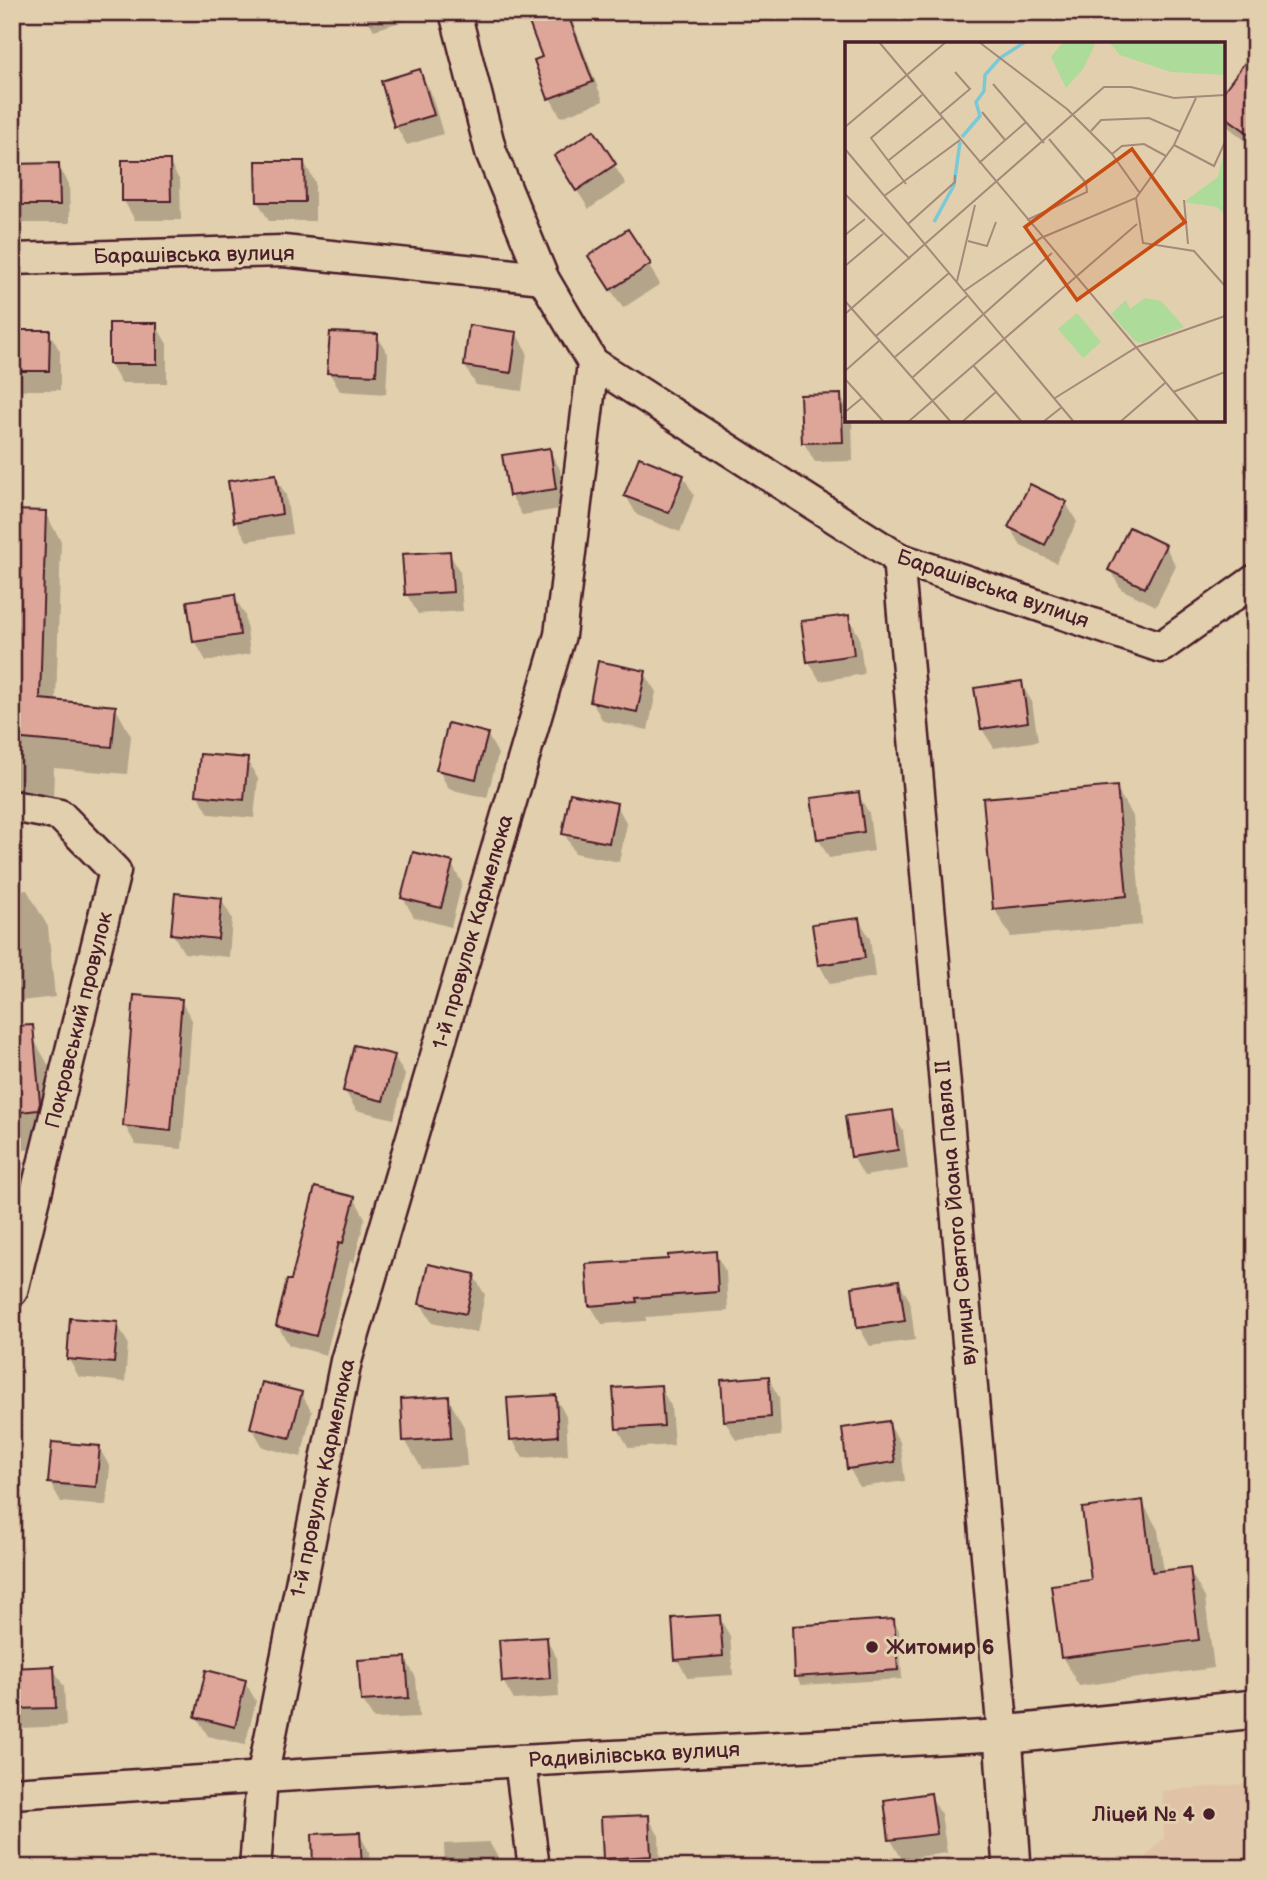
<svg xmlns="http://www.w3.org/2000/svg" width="1267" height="1880" viewBox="0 0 1267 1880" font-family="'Balsamiq Sans',sans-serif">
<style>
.built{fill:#e0c3a7}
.shadow{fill:#0003}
.building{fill:#dea698;stroke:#4a1f2b;stroke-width:2}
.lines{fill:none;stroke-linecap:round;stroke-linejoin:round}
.minor-casing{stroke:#4a1f2b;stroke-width:35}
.tertiary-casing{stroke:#4a1f2b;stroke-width:42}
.minor{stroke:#e1cfad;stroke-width:30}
.tertiary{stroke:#e1cfad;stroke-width:37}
.poi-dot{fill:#4a1f2b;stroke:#e1cfad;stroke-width:2.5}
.labels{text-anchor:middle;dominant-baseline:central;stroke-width:6;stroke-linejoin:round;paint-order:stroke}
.street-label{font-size:21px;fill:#4a1f2b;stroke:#e1cfad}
.poi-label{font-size:21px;font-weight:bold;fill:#4a1f2b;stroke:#e1cfad;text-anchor:start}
.inset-river{fill:none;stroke:#7ac9d7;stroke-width:3.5}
.inset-road{fill:none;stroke:#a58979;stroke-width:2}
.view{fill:#c84d12;fill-opacity:0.15;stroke:#c84d12;stroke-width:3.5}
.inset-edge{fill:none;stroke:#4a1f2b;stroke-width:3.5}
</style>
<rect width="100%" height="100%" fill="#e1cfad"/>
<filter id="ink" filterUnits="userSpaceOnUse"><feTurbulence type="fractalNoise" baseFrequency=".0143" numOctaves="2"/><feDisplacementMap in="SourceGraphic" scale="14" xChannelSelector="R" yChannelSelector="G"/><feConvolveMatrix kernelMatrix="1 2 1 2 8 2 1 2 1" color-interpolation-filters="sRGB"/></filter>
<g filter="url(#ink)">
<path class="built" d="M1255 1783V1868H1121L1139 1864 1164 1838 1162 1791Z"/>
<g class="shadow">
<path d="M363 12H408L410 19 374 30Z"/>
<path d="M526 12H578L579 15 571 18 603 101 561 117 550 98 544 58Z"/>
<path d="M419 71 430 90 443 134 407 145 396 126Z"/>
<path d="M1255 80V148L1223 123V95Z"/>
<path d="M593 132 626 184 589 209 567 175Z"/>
<path d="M169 162 180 181 181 220H135L124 201Z"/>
<path d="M304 162 315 182V221H269L258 202Z"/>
<path d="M58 165 69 184 70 223H24L13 204Z"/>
<path d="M628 232 660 284 623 308 601 275Z"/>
<path d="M156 325 167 344V383H121L110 364Z"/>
<path d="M12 332H49L60 351V390H14L12 386Z"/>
<path d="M516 333 527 352 522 391 476 385 465 366Z"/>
<path d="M377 335 388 355 386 394 340 391 329 372Z"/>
<path d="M840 396 847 407V420H852L853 461 815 462 804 443Z"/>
<path d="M549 450 560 469 566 508 522 515 511 495Z"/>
<path d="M1255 459V490L1243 470Z"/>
<path d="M275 476 286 495 292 534 247 541 236 522Z"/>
<path d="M683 476 694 495 680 532 637 515 626 496Z"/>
<path d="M1066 503 1077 522 1056 563 1021 546 1010 527Z"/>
<path d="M12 512 45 513 61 541 56 702 115 707 131 736 127 774 54 768 53 800 12 799Z"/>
<path d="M1165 546 1176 566 1156 606 1121 589 1110 570Z"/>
<path d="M449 553 460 572 463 611 418 614 407 595 404 556Z"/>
<path d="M234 596 245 615 250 654 206 661 195 641Z"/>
<path d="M848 617 859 636 864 674 820 681 809 662Z"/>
<path d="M645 673 656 692 648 730 603 721 592 702Z"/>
<path d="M1021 683 1032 702 1038 741 994 748 982 729Z"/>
<path d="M487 734 498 754 487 798 449 789 438 769Z"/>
<path d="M247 760 258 779 254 818 209 814 198 795Z"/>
<path d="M1116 788 1133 816 1142 925 1011 937 994 908Z"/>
<path d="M858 794 869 813 874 851 829 858 818 838Z"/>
<path d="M616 804 627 824 619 862 575 853 564 833Z"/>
<path d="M451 863 462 883 451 927 414 917 403 898Z"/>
<path d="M27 890 48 927 55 997 12 1002V891Z"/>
<path d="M221 899 232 918 229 957 184 953 173 934Z"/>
<path d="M859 919 870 939 875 977 830 984 819 964Z"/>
<path d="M181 1001 192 1020 182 1149 136 1145 125 1126Z"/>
<path d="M33 1038 54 1075 59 1147 12 1151V1039Z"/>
<path d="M394 1056 405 1075 394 1119 356 1110 345 1091Z"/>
<path d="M892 1112 903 1131 908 1169 864 1176 853 1157Z"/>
<path d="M354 1198 365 1218 354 1262 350 1261 326 1355 289 1345 278 1326 292 1283Z"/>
<path d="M715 1253 726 1272 728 1311 646 1317V1321L602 1324 590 1305 670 1260Z"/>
<path d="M474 1276 485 1295 477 1333 432 1323 421 1304Z"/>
<path d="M899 1282 910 1301 915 1340 870 1346 859 1327Z"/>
<path d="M117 1324 128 1343 125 1382 79 1377 68 1358Z"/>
<path d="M768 1378 779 1397 781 1436 736 1440 725 1421Z"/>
<path d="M660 1387 671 1406 674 1445 629 1448 618 1429Z"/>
<path d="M301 1393 312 1412 301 1457 263 1447 252 1428Z"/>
<path d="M555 1397 566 1416 568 1455 523 1458 512 1439Z"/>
<path d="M448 1398 464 1427 467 1466 422 1469 405 1440Z"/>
<path d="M888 1423 900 1442 905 1481 860 1487 849 1468Z"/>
<path d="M99 1448 110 1467 106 1506 61 1502 50 1482Z"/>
<path d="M1142 1501 1158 1530 1164 1572 1189 1569 1205 1598 1214 1668 1079 1686 1063 1658 1093 1581Z"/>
<path d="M719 1617 730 1636 733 1675 688 1678 677 1659Z"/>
<path d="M893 1621 899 1630 902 1679 801 1685 796 1676Z"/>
<path d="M546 1639 557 1658 559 1697 514 1700 503 1681Z"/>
<path d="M405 1658 416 1678 419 1717 374 1719 362 1700Z"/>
<path d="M53 1668 64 1687 66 1726 20 1728 12 1715V1670Z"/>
<path d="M245 1682 256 1701 245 1745 208 1736 196 1716Z"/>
<path d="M930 1795 941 1814 947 1853 902 1859 891 1840Z"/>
<path d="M648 1817 659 1836 660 1868H610L604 1858Z"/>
<path d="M359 1834 370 1853 371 1868H315Z"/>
<path d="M489 1842 500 1861V1868H445L444 1844Z"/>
</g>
<g class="building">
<path d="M525 12H567L593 82 548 99 534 60 542 57Z"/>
<path d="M1255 49V138L1223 115V92Z"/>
<path d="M420 69 434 115 394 127 381 81Z"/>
<path d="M594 130 616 164 576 191 554 156Z"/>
<path d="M122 160H170L171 201H122Z"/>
<path d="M256 161H304L305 202H257Z"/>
<path d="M59 163 60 205H12V164Z"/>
<path d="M628 229 651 264 610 290 588 256Z"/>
<rect x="109" y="323" width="48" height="41"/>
<path d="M469 325 517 332 511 373 464 366Z"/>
<path d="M12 330H50L49 371H12Z"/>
<path d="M330 332 378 334 376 375 327 373Z"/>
<path d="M841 394 843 442 802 443 800 395Z"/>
<path d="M550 448 556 489 509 496 502 455Z"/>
<path d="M639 457 684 475 669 513 624 496Z"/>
<path d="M276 474 282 514 234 522 228 481Z"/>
<path d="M1030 484 1067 502 1045 545 1008 527Z"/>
<path d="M12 510 46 511 40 699 116 706 112 747 12 738Z"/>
<path d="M1129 527 1166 545 1145 588 1108 570Z"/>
<path d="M450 551 453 592 405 595 402 554Z"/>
<path d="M235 594 240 635 193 642 187 601Z"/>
<path d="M849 615 854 655 807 662 801 621Z"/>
<path d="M598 661 646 671 637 712 590 702Z"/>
<path d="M1022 681 1028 722 981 729 974 688Z"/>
<path d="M448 723 488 733 476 779 436 770Z"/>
<path d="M200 754 248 758 244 800 196 795Z"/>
<path d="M1117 786 1127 896 993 909 983 798Z"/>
<path d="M859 792 864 832 817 839 811 798Z"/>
<path d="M570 793 617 803 609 843 562 834Z"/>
<path d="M413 852 453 862 441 908 401 898Z"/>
<path d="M175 893 222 898 218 939 171 934Z"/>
<path d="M859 918 865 958 818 965 812 924Z"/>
<path d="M134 995 182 999 171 1131 123 1126Z"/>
<path d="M33 1025 40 1103 38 1110 12 1113V1026Z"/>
<path d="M354 1045 395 1055 383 1101 343 1091Z"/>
<path d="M893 1110 898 1150 851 1157 845 1116Z"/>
<path d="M315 1187 355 1197 343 1243 339 1242 316 1336 276 1326 287 1280H291Z"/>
<path d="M716 1251 718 1292 636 1298 637 1302 589 1306 586 1264 668 1259V1255Z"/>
<path d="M428 1264 475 1274 466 1314 419 1304Z"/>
<path d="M899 1280 905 1321 857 1328 852 1287Z"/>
<path d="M70 1318 118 1322 114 1363 67 1359Z"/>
<path d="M769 1376 771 1417 724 1421 721 1380Z"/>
<path d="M262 1382 302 1392 290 1438 250 1428Z"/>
<path d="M661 1385 664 1426 616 1429 613 1388Z"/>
<path d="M556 1395 558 1436 510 1440 507 1398Z"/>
<path d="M449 1396 451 1438 403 1441 401 1399Z"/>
<path d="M889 1421 895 1462 847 1469 842 1428Z"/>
<path d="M52 1442 100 1446 96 1487 48 1483Z"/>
<path d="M1143 1500 1152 1572 1190 1567 1199 1640 1061 1658 1051 1585 1091 1580 1082 1508Z"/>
<path d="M720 1615 723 1656 675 1660 672 1618Z"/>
<path d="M894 1619 898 1670 794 1677 792 1626Z"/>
<path d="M547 1637 550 1678 502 1682 499 1640Z"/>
<path d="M406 1657 409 1698 361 1701 358 1660Z"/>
<path d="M54 1666 56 1708 12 1709V1668Z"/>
<path d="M206 1670 246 1680 235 1727 195 1717Z"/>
<path d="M931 1793 937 1834 889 1840 884 1800Z"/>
<path d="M649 1815 651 1856 603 1859 601 1817Z"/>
<path d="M360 1832 362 1868H313L312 1834Z"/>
</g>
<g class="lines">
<defs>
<g id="minor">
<path d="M12 259 283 251 543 278"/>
<path d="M593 363 898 558 1161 647 1255 580"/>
<path d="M12 806 60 815 115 871 12 1291"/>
<path d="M520 1761 534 1868"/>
<path d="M12 1793 520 1761 1003 1735 898 558"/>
<path d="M255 1868 262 1778 346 1361 560 635 593 363 543 278 491 152 455 12"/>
</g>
<path id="tertiary" d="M1012 1868 1003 1735 1255 1709"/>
</defs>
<use href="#minor" class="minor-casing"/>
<use href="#tertiary" class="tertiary-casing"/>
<use href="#minor" class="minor"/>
<use href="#tertiary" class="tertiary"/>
</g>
</g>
<g class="poi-dot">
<circle cx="872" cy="1647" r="7"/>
<circle cx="1209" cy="1814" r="7"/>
</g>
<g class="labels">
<g class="street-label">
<text transform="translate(194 255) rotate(-1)">Барашівська вулиця</text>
<text transform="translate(993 589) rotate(19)">Барашівська вулиця</text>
<text transform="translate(473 932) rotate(-74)">1-й провулок Кармелюка</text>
<text transform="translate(79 1020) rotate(-76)">Покровський провулок</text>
<text transform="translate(956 1213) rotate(-95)">вулиця Святого Йоана Павла II</text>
<text transform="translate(323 1478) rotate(-78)">1-й провулок Кармелюка</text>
<text transform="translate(634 1755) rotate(-3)">Радивілівська вулиця</text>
</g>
<g class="poi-label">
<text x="886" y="1647">Житомир 6</text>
<text x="1195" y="1814" text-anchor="end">Ліцей № 4</text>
</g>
</g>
<g transform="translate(845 42)">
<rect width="380" height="380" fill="#e1cfad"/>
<path d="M218 0H251L238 27 221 46 206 15ZM264 0H370L380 4V33L326 30 275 13ZM380 106V173L372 165 339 160 373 135Z" fill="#addb9a"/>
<path d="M300 256 316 259 339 285 298 301 290 299 266 272 281 258 285 267Z" fill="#addb9a"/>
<path d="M232 271 256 300 238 316 213 287Z" fill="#addb9a"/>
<path class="inset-river" d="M117 95 135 74 131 60 139 49 140 33 155 16 180 0M89 180 109 143 115 100"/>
<path class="inset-road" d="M34 0 354 380M134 0 222 67 267 112 294 150M148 42 199 101M137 70 160 98M94 73 125 47 110 30M0 85 101 0M246 89 256 78 304 76 336 90M329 103 369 124 380 100M0 107 229 380M267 112 277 104 299 102 321 114M44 118 97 76M134 121 181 80M61 142 26 96 77 53M0 152 65 217M39 154 115 98M291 156 298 201 349 209 380 244M339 158 343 202M182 178 242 150 241 141 204 97M63 182 110 140V133M0 193 20 177M123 199 142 204 151 180M0 224 38 192M112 239 130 163M119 249 196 196 291 156 329 103 351 56M0 259 106 380M0 272 259 45H286L329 56 380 53M31 294 104 231M50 315 123 253M128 323 177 380M0 329 35 298M68 335 207 211M0 337 39 380M328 350 380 330M210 356 292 305 380 274M0 370 17 356M63 380 292 182M117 380 152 349M198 380 217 365M275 380 320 341"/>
<path class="view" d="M287 107 340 180 232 258 180 185Z"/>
<rect width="380" height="380" class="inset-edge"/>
</g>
<rect width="1267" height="1880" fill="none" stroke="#e1cfad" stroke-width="42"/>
<rect x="21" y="21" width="1225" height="1838" fill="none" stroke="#4a1f2b" stroke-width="2.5" filter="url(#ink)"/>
</svg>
